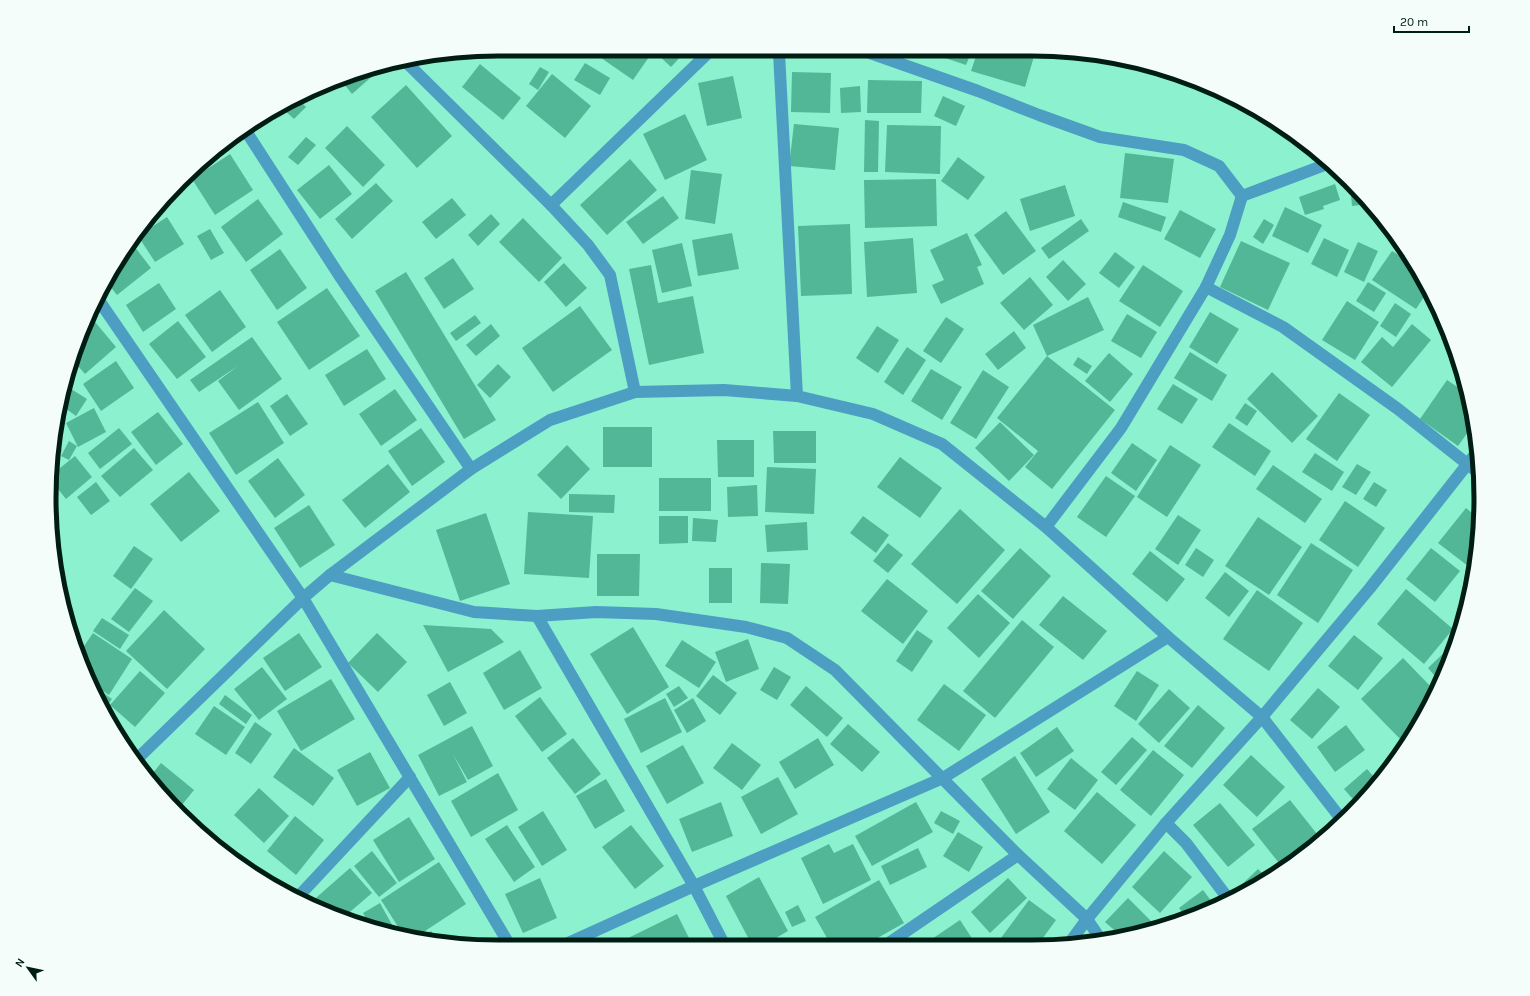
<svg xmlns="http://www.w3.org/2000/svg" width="1530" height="996" viewBox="0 0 1530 996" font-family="Karla,sans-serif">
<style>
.building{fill:#51b797}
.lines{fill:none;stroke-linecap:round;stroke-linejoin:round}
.street{stroke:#4c9ec3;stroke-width:12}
.rim{fill:none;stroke:#001d14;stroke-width:5}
</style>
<rect width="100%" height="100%" fill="#8cf1ce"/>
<g class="building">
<path d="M594 53H643L649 57 633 80Z"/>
<path d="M656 53H684L671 67Z"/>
<path d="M930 53H971L966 65Z"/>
<path d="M977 53H1035L1025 87 971 71Z"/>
<path d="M1057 53H1091L1104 56H1057Z"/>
<path d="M585 63 610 78 600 95 574 80Z"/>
<path d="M480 64 521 98 503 120 462 87Z"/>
<path d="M540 67 549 72 538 90 529 84Z"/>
<path d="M374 68 377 72 352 94 340 79 354 73Z"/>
<path d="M792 72 831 73 830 113 791 112Z"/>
<path d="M552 74 591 106 565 138 526 106Z"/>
<path d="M733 76 742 118 707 126 698 83Z"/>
<path d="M868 80 922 81 921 113H867Z"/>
<path d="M406 85 452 136 417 168 371 117Z"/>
<path d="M860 86 861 112 841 113 840 88Z"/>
<path d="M943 96 965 106 956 126 934 116Z"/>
<path d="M299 100 306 107 294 119 283 109Z"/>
<path d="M685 114 707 160 665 180 643 134Z"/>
<path d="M865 120 879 121 878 172H864Z"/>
<path d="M794 124 839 128 835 170 789 166Z"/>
<path d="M887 125 941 126 940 174 885 172Z"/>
<path d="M347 126 385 165 363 187 325 148Z"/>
<path d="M306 137 316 145 298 165 288 157Z"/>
<path d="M1125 153 1174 159 1168 203 1120 198Z"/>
<path d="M230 154 253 190 215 215 192 179Z"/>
<path d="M958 157 985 177 968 200 941 181Z"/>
<path d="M630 159 657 190 607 235 580 205Z"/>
<path d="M329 165 352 194 320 219 297 190Z"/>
<path d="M691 170 722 174 715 224 685 219Z"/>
<path d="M936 179 937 226 865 228 864 180Z"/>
<path d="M376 183 393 201 352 239 335 219Z"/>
<path d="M1335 184 1340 200 1323 206 1324 209 1305 215 1299 197Z"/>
<path d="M1350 184 1354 189 1369 204 1352 206Z"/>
<path d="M1065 185 1075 216 1030 231 1020 199Z"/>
<path d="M663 196 679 218 643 244 626 222Z"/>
<path d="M452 198 466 215 436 239 422 222Z"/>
<path d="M258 199 283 234 246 262 221 227Z"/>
<path d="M1123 202 1166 217 1161 232 1118 217Z"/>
<path d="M158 206 162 212 140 227 142 224Z"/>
<path d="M1285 207 1322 225 1308 253 1272 236Z"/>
<path d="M1180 210 1216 229 1200 258 1164 239Z"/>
<path d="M1006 211 1036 251 1003 275 974 235Z"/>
<path d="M491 214 500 224 478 246 468 235Z"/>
<path d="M167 217 184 244 155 262 138 236Z"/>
<path d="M523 218 562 258 539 282 499 242Z"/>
<path d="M1081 219 1089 231 1049 259 1041 248Z"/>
<path d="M1264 219 1274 225 1263 244 1253 237Z"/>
<path d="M850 224 852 294 801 296 798 226Z"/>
<path d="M1389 226 1395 236 1396 237 1391 238Z"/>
<path d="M210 229 224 253 211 260 197 236Z"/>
<path d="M732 233 739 269 698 276 692 240Z"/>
<path d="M967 233 982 265 977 267 984 284 941 304 932 285 944 280 930 250Z"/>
<path d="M913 238 917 293 867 297 864 242Z"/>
<path d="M1324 238 1349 250 1337 277 1311 264Z"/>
<path d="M1241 241 1290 263 1268 310 1220 287Z"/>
<path d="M131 242 151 268 117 295 106 281Z"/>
<path d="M1358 242 1378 251 1364 282 1344 272Z"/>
<path d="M682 243 692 286 662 293 652 250Z"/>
<path d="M280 249 307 288 277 310 250 270Z"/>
<path d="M1392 251 1413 264 1429 289 1416 309 1372 280Z"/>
<path d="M1115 252 1135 267 1119 288 1099 273Z"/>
<path d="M453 258 474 289 444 309 424 278Z"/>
<path d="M1063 260 1086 284 1068 301 1046 277Z"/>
<path d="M564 263 587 288 566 307 544 282Z"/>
<path d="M651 265 658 303 693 296 704 353 649 365 629 269Z"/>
<path d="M1143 265 1183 291 1160 327 1119 301Z"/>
<path d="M406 272 496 420 464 439 375 291Z"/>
<path d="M1030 277 1053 305 1024 330 1000 303Z"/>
<path d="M1368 282 1386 293 1374 312 1356 301Z"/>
<path d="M159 283 176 309 143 332 126 305Z"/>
<path d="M327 288 360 336 309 370 277 322Z"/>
<path d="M220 290 246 327 212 352 185 315Z"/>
<path d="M1088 297 1104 330 1047 356 1033 325Z"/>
<path d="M1347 301 1379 322 1355 360 1322 340Z"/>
<path d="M1395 303 1411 314 1396 337 1380 326Z"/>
<path d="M580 306 612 350 553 392 522 348Z"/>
<path d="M1210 312 1239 329 1217 364 1189 347Z"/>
<path d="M1127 314 1157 332 1141 358 1111 341Z"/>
<path d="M475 315 481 323 456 341 450 333Z"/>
<path d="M90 316 116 347 85 374 72 359Z"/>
<path d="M946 317 964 329 941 363 923 351Z"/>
<path d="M178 321 206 357 177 379 149 344Z"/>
<path d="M491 324 500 336 476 356 466 345Z"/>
<path d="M1412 324 1431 340 1392 387 1361 362 1382 337 1393 347Z"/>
<path d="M877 326 899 340 878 373 856 358Z"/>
<path d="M1014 331 1026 348 998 370 985 354Z"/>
<path d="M1446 331 1453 348 1441 339Z"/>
<path d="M252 337 282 379 239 410 218 381 238 366 199 392 190 380Z"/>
<path d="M907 347 926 360 903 395 884 382Z"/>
<path d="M367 349 386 379 344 406 325 375Z"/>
<path d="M1190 352 1227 375 1212 401 1174 378Z"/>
<path d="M1109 353 1133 374 1110 402 1085 381Z"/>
<path d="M1047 356 1115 410 1052 489 1025 467 1038 451 997 418Z"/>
<path d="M1078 357 1092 366 1087 374 1073 365Z"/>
<path d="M116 361 134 388 101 411 83 384Z"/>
<path d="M498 364 511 377 490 398 477 385Z"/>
<path d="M931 369 962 387 942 420 911 401Z"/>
<path d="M983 370 1009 387 976 439 950 423Z"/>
<path d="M1272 372 1318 416 1292 443 1247 399Z"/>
<path d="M1447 380 1468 394 1473 425 1458 446 1420 419Z"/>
<path d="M1173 384 1198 399 1182 424 1157 409Z"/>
<path d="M68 387 87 399 76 416 62 406 66 390Z"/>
<path d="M395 389 417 420 381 446 359 414Z"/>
<path d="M1339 393 1370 415 1337 461 1306 439Z"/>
<path d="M287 394 308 424 290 436 270 406Z"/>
<path d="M258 402 284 443 236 475 209 433Z"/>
<path d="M1245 403 1257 411 1247 426 1235 418Z"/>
<path d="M94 408 106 432 78 447 66 423Z"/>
<path d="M158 412 183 444 156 465 131 432Z"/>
<path d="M1000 422 1034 455 1009 481 975 448Z"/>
<path d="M1229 423 1271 451 1255 476 1212 447Z"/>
<rect x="603" y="427" width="49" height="40"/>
<path d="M119 428 132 444 100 469 88 453Z"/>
<path d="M421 428 445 462 412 486 388 451Z"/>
<path d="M773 431H816V463H774Z"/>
<path d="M717 440H754V477H718Z"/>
<path d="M55 441 62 451 52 457 55 443Z"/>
<path d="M69 441 77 446 69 460 61 456Z"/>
<path d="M1132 443 1157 460 1136 491 1111 473Z"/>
<path d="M567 445 590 469 561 499 537 475Z"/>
<path d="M1170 445 1201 465 1167 517 1137 497Z"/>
<path d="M134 448 153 470 120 497 101 476Z"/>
<path d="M1315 453 1344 472 1332 491 1302 472Z"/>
<path d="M75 456 92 477 66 499 50 479V476Z"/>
<path d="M900 457 942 488 920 518 877 487Z"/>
<path d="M278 458 305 495 275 518 248 481Z"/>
<path d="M388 464 410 492 365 528 342 500Z"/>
<path d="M1357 464 1371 472 1356 495 1342 487Z"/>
<path d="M1273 465 1322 499 1305 523 1256 489Z"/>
<path d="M767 467 816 469 814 514 765 512Z"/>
<path d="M189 472 220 511 181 542 150 504Z"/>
<path d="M1106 476 1135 496 1106 537 1077 517Z"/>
<rect x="659" y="478" width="52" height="33"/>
<path d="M96 482 110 501 91 515 77 497Z"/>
<path d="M1374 482 1387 490 1376 507 1363 499Z"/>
<path d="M757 485 758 516 728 517 727 487Z"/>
<path d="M569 494 615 495 614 513 569 512Z"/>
<path d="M1345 501 1385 528 1358 567 1319 540Z"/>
<path d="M309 505 335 545 300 568 274 528Z"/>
<path d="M1466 508 1478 518 1477 554 1468 566 1438 543Z"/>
<path d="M960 509 1005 550 957 604 911 564Z"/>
<path d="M528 512 593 516 589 578 524 574Z"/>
<path d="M486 513 510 584 460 601 436 530Z"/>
<path d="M1178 515 1201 530 1178 565 1155 549Z"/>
<path d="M659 516H688V543L659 544Z"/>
<path d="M863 516 889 535 876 553 850 533Z"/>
<path d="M1258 517 1302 547 1269 595 1225 566Z"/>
<path d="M693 518 718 520 716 542 692 541Z"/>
<path d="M807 522 808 550 767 552 765 525Z"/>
<path d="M888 543 903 555 888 573 873 561Z"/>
<path d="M1311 543 1353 570 1318 623 1277 595Z"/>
<path d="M134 546 153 559 131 589 113 576Z"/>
<path d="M1020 548 1051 576 1013 619 981 591Z"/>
<path d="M1196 548 1214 560 1203 577 1185 565Z"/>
<path d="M1431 548 1460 571 1435 602 1406 579Z"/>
<path d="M1150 551 1185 579 1167 602 1132 574Z"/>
<path d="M597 554H640L639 596H597Z"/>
<path d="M761 563 790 564 788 604 760 603Z"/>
<rect x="709" y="568" width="23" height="35"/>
<path d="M1225 572 1249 591 1229 617 1205 598Z"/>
<path d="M887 579 928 611 903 644 861 611Z"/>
<path d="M135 588 153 601 129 632 111 619Z"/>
<path d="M1406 589 1453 629 1424 664 1377 624Z"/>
<path d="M1257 590 1303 623 1269 671 1223 639Z"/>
<path d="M978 594 1010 623 979 658 947 628Z"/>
<path d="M1063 596 1107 631 1083 660 1039 625Z"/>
<path d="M164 610 205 649 167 689 126 651Z"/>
<path d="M102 618 129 635 120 649 93 631Z"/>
<path d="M1022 620 1054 647 995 718 963 691Z"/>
<path d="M423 625 491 629 504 642 448 672Z"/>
<path d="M633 627 669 687 627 714 590 654Z"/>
<path d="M917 630 933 641 912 672 896 661Z"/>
<path d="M93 633 132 659 109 695 94 685 80 652Z"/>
<path d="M299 633 322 667 285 691 263 658Z"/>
<path d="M377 633 407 662 378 692 348 663Z"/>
<path d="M1354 635 1383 658 1358 690 1328 666Z"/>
<path d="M748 639 759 669 726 682 715 652Z"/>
<path d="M682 640 716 662 699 688 665 666Z"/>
<path d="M1449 648 1453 652 1439 681 1428 668Z"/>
<path d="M520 650 542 688 504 710 483 673Z"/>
<path d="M1403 658 1435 691 1421 722 1405 744 1361 699Z"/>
<path d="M262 667 287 699 259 720 234 689Z"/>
<path d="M774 667 791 677 777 700 760 690Z"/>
<path d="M140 671 165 693 135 727 110 705Z"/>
<path d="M1137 671 1159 685 1136 721 1114 706Z"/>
<path d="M713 675 737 693 720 715 696 696Z"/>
<path d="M331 679 355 719 301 751 277 711Z"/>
<path d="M450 682 467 713 444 726 427 695Z"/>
<path d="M944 684 986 715 959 751 917 720Z"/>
<path d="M679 686 688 698 674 707 666 694Z"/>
<path d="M806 686 843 718 827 737 790 705Z"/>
<path d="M95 687 112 699 104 710Z"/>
<path d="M1318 688 1340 707 1312 739 1290 720Z"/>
<path d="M1169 689 1190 708 1159 743 1138 724Z"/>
<path d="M225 695 252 715 246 724 219 704Z"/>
<path d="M540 697 567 734 542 752 515 716Z"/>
<path d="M665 698 682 732 641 753 624 719Z"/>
<path d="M693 698 706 721 687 733 674 710Z"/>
<path d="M1198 705 1225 728 1192 768 1164 746Z"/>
<path d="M214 706 245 727 226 755 195 734Z"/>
<path d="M255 722 272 734 251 764 235 753Z"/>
<path d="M848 724 880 752 862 772 830 744Z"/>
<path d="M1346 725 1365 750 1335 772 1317 747Z"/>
<path d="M472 726 493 766 468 780 453 754 467 782 439 796 418 755Z"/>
<path d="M1057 727 1074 751 1036 777 1020 753Z"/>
<path d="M1132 737 1147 750 1116 785 1101 772Z"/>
<path d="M573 738 601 774 575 794 547 758Z"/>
<path d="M818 738 834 765 795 789 779 762Z"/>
<path d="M732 743 761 765 742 790 713 768Z"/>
<path d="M683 745 704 783 667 804 646 766Z"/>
<path d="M294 748 334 778 313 806 273 777Z"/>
<path d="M1153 750 1184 775 1151 816 1120 790Z"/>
<path d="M370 752 390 788 357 806 337 770Z"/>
<path d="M1251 755 1285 787 1257 817 1223 785Z"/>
<path d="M1015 756 1050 812 1016 834 981 779Z"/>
<path d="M1071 758 1098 780 1075 810 1047 789Z"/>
<path d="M161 763 194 790 177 811 160 794 149 778Z"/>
<path d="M1367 769 1378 782 1370 794 1358 805 1344 789Z"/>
<path d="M498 773 518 810 471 837 451 801Z"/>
<path d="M778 777 798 814 761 834 741 797Z"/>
<path d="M606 779 625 811 595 829 576 796Z"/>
<path d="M259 788 289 816 264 843 234 815Z"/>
<path d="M1097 792 1136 825 1102 864 1064 831Z"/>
<path d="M1290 800 1321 839 1306 854 1283 868 1252 829Z"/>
<path d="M721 802 733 836 692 852 679 819Z"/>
<path d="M916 802 933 832 872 866 855 836Z"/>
<path d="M1220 803 1255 845 1228 867 1193 825Z"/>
<path d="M543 811 567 850 542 866 518 827Z"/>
<path d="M941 811 960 821 953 834 934 823Z"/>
<path d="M295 816 324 840 296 875 267 851Z"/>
<path d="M409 817 435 859 399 882 373 840Z"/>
<path d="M507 825 535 867 514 882 485 839Z"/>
<path d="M631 825 664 866 635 889 602 847Z"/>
<path d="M958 832 983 847 969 872 943 856Z"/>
<path d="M217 840 237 854 234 858 214 845Z"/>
<path d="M829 844 834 853 853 844 871 880 823 904 801 858Z"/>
<path d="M918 848 927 867 890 885 881 866Z"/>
<path d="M372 851 397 883 379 897 354 866Z"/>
<path d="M1164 851 1192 877 1160 913 1132 887Z"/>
<path d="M439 862 466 904 416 937 402 933 381 900Z"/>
<path d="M350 868 372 893 344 917 326 913 309 904Z"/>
<path d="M1258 869 1267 878 1238 896 1234 892Z"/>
<path d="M759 877 788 931 764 945H752L726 896Z"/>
<path d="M540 878 557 918 523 933 505 894Z"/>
<path d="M1008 878 1027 898 990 933 971 912Z"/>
<path d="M879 880 904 923 865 945H831L815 917Z"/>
<path d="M1203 890 1215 906 1186 917 1179 908Z"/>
<path d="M1128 898 1152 922 1142 933 1121 936 1105 922Z"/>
<path d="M1029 900 1056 920 1037 946H995Z"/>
<path d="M380 903 396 932 369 924 363 913Z"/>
<path d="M798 905 806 921 792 927 785 912Z"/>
<path d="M677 914 692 944H616Z"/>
<path d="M1171 915 1177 921 1156 929Z"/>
<path d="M960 920 977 946 923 945Z"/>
<path d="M431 931 437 939 434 942 421 938Z"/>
</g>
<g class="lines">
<g class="street">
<path d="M779 53 797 396"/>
<path d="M870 53 978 91 1039 115 1100 137 1184 150 1219 166 1242 196"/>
<path d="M405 61 551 205 588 245 610 275 635 392"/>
<path d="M244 128 339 275 471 469"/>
<path d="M1242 196 1330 163"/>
<path d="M551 205 708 53"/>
<path d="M1206 287 1283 327 1398 409 1480 474"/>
<path d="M98 299 303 598 509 944"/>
<path d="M1046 527 1121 428 1206 287 1230 235 1242 196"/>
<path d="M330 575 474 612 537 616 596 612 656 614 746 627 787 638 835 670 1018 855 1087 919 1101 940"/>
<path d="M537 616 694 886 724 944"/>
<path d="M136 760 303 598 330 575 471 469 550 420 635 392 724 390 797 396 873 414 942 444 1046 527 1168 637 1262 717 1342 820"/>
<path d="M1166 823 1186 843 1230 901"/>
<path d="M297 898 410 777"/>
<path d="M566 944 694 886 943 778 1168 637"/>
<path d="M886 945 1018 855"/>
<path d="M1068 945 1087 919 1166 823 1262 717 1370 588 1477 452"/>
</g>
</g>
<path d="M0 0H1530V996H0ZM498 56H1032A442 442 0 0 1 1474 498V498A442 442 0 0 1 1032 940H498A442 442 0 0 1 56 498V498A442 442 0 0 1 498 56Z" fill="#f4fdf9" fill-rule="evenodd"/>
<path class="rim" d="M498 56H1032A442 442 0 0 1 1474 498V498A442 442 0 0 1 1032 940H498A442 442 0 0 1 56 498V498A442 442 0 0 1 498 56Z"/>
<g transform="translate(28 968) rotate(303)" stroke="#f4fdf9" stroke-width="3" paint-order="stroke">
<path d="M0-3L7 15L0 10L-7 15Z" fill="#001d14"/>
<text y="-6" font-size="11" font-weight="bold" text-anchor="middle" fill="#001d14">N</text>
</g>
<path d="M1394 26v6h75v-6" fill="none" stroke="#001d14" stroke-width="2"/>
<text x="1400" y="26" font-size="12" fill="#001d14" stroke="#f4fdf9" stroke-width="3" paint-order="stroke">20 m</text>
</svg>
